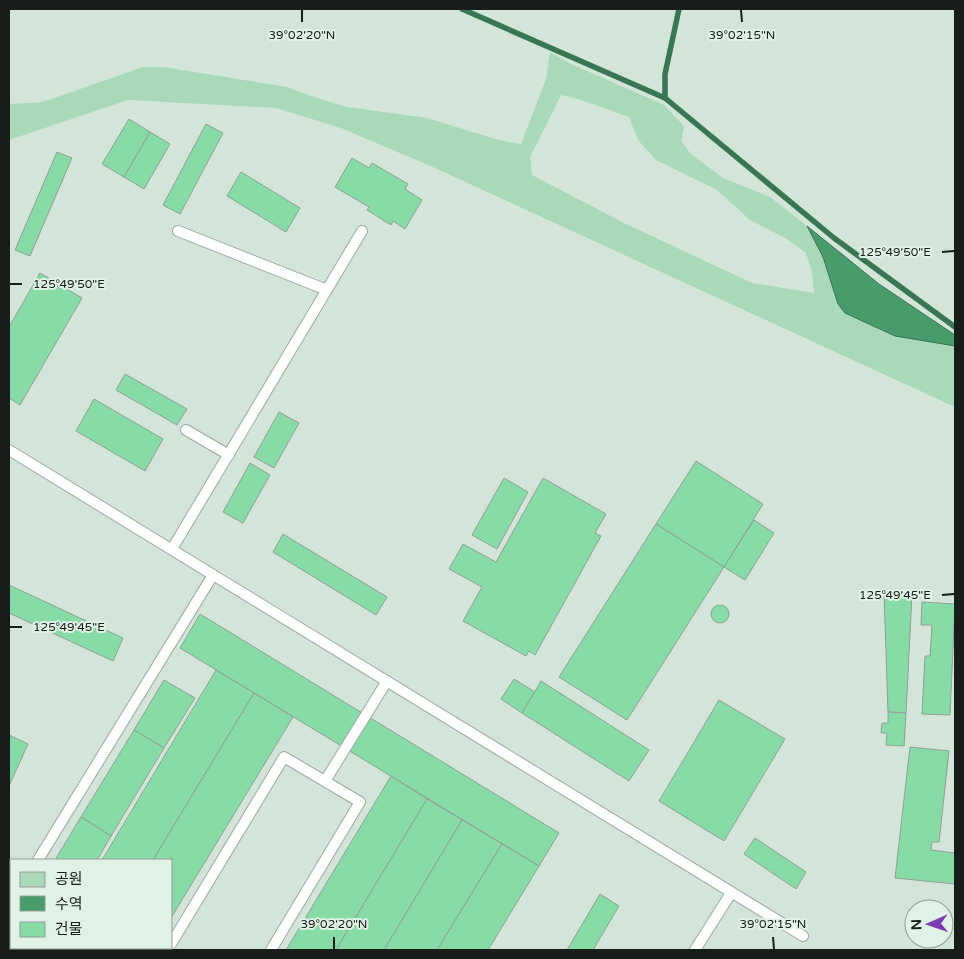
<svg xmlns="http://www.w3.org/2000/svg" width="964" height="959" viewBox="0 0 964 959" font-family="'Varela Round','Noto Sans KR',sans-serif">
<style>
.green{fill:#a9d9b9;fill-rule:evenodd}
.water{fill:#489c6c;stroke:#397653}
.lines{fill:none;stroke-linecap:round;stroke-linejoin:round}
.stream{stroke:#397653;stroke-width:5.5}
.building{fill:#86dba7;stroke:#90a095}
.lane-casing{stroke:#9aab9f;stroke-width:12}
.lane{stroke:#fff;stroke-width:10}
.ticks{fill:none;stroke:#171d19;stroke-width:2}
.ticks-label{font-size:12px;text-anchor:middle;fill:#171d19;stroke:#e0f2e6;stroke-width:4;stroke-linejoin:round;paint-order:stroke}
</style>
<rect width="100%" height="100%" fill="#d3e5d9"/>
<path class="green" d="M550 52 569 63 664 105 684 126 681 141 691 154 723 178 770 197 807 226 823 257 829 273 947 344 955 346V407L435 168 341 128 276 108 128 100 9 140V104L43 102 143 67H164L287 87 320 99 347 107 427 118 499 140 521 144 546 79ZM561 95 578 99 629 117 638 140 656 160 717 190 750 220 787 239 806 253 812 273 814 293 752 283 624 223 532 175 530 157Z"/>
<path class="water" d="M807 226 879 284 955 335V346L895 336 845 313 838 304 823 257Z"/>
<g class="lines">
<g class="stream">
<path d="M462 9 665 98 834 238 955 327"/>
<path d="M665 98V74L679 9"/>
</g>
</g>
<g class="building">
<path d="M129 119 150 132 124 177 102 164Z"/>
<path d="M206 124 223 133 180 214 163 205Z"/>
<path d="M150 132 170 144 144 189 124 177Z"/>
<path d="M57 152 72 158 30 256 15 250Z"/>
<path d="M352 158 369 168 372 163 408 184 405 189 422 200 405 229 393 221 391 225 367 210 369 207 335 187Z"/>
<path d="M241 172 300 208 286 232 227 196Z"/>
<path d="M40 273 82 298 20 405 9 398V327Z"/>
<path d="M125 374 187 409 177 425 116 390Z"/>
<path d="M94 399 163 439 145 471 76 431Z"/>
<path d="M279 412 299 423 274 468 254 457Z"/>
<path d="M696 461 763 504 724 567 656 524Z"/>
<path d="M250 463 270 475 243 523 223 512Z"/>
<path d="M504 478 528 492 497 549 472 535Z"/>
<path d="M543 478 606 514 595 533 601 536 535 655 529 651 526 656 463 621 482 587 449 569 463 544 496 562Z"/>
<path d="M754 520 774 533 745 580 724 567Z"/>
<path d="M656 524 724 567 627 720 559 677Z"/>
<path d="M283 534 387 597 376 615 273 552Z"/>
<path d="M9 585 123 638 113 661 9 613Z"/>
<path d="M884 592 912 594 906 713 888 712Z"/>
<path d="M922 602 955 604 950 715 922 714 925 656H930L932 625H921Z"/>
<circle cx="720" cy="614" r="9"/>
<path d="M200 614 559 833 539 866 180 648Z"/>
<path d="M216 670 254 693 153 860H102Z"/>
<path d="M514 679 535 692 522 713 501 699Z"/>
<path d="M164 680 195 698 164 748 134 730Z"/>
<path d="M541 681 649 750 629 781 522 713Z"/>
<path d="M254 693 293 717 171 918V860H153Z"/>
<path d="M719 700 785 739 724 841 659 801Z"/>
<path d="M888 712 906 713 904 746 886 745 887 733H881L882 723H888Z"/>
<path d="M134 730 164 748 111 836 81 817Z"/>
<path d="M9 735 28 744 9 786Z"/>
<path d="M910 747 949 751 939 842H932L931 850 955 853V884L895 878Z"/>
<path d="M391 776 427 799 336 950H286Z"/>
<path d="M427 799 462 820 384 950H336Z"/>
<path d="M81 817 111 836 97 860H55Z"/>
<path d="M462 820 502 844 437 950H384Z"/>
<path d="M755 838 806 872 796 889 744 854Z"/>
<path d="M502 844 539 866 488 950H437Z"/>
<path d="M600 894 619 906 593 950H567Z"/>
<path d="M49 948H100L99 950H47Z"/>
<path d="M100 948H153L152 950H99Z"/>
</g>
<g class="lines">
<defs>
<g id="lane">
<path d="M178 231 327 290"/>
<path d="M186 430 229 455"/>
<path d="M9 450 803 936"/>
<path d="M172 549 362 231"/>
<path d="M325 781 387 681"/>
<path d="M38 860 213 575"/>
<path d="M9 908 11 904"/>
<path d="M171 944 284 757 360 802 271 950"/>
<path d="M695 950 731 893"/>
</g>
</defs>
<use href="#lane" class="lane-casing"/>
<use href="#lane" class="lane"/>
</g>
<path class="ticks" d="M302 10V22M741 10 742 22M942 252 954 251M10 284H22M942 595 954 594M10 627H22M334 937V949M773 937 774 949"/>
<g class="ticks-label">
<text x="302" y="39">39°02'20"N</text>
<text x="742" y="39">39°02'15"N</text>
<text x="895" y="256">125°49'50"E</text>
<text x="69" y="288">125°49'50"E</text>
<text x="895" y="599">125°49'45"E</text>
<text x="69" y="631">125°49'45"E</text>
<text x="334" y="928">39°02'20"N</text>
<text x="773" y="928">39°02'15"N</text>
</g>
<rect width="964" height="959" fill="none" stroke="#171d19" stroke-width="20"/>
<rect x="10" y="859" width="162" height="90" fill="#e0f2e6" stroke="#909d94"/>
<rect x="20" y="872" width="25" height="15" fill="#a9d9b9" stroke="#909d94"/>
<text x="55" y="884" font-size="15" fill="#171d19">공원</text>
<rect x="20" y="896" width="25" height="15" fill="#489c6c" stroke="#909d94"/>
<text x="55" y="909" font-size="15" fill="#171d19">수역</text>
<rect x="20" y="922" width="25" height="15" fill="#86dba7" stroke="#909d94"/>
<text x="55" y="934" font-size="15" fill="#171d19">건물</text>
<g transform="translate(929 924) rotate(268)"><circle r="24" fill="#e0f2e6" stroke="#909d94"/>
<path d="M0-4L9 19L0 12L-9 19Z" fill="#7d3db1"/>
<text y="-8" font-size="14" font-weight="bold" text-anchor="middle" fill="#171d19">N</text>
</g>
</svg>
